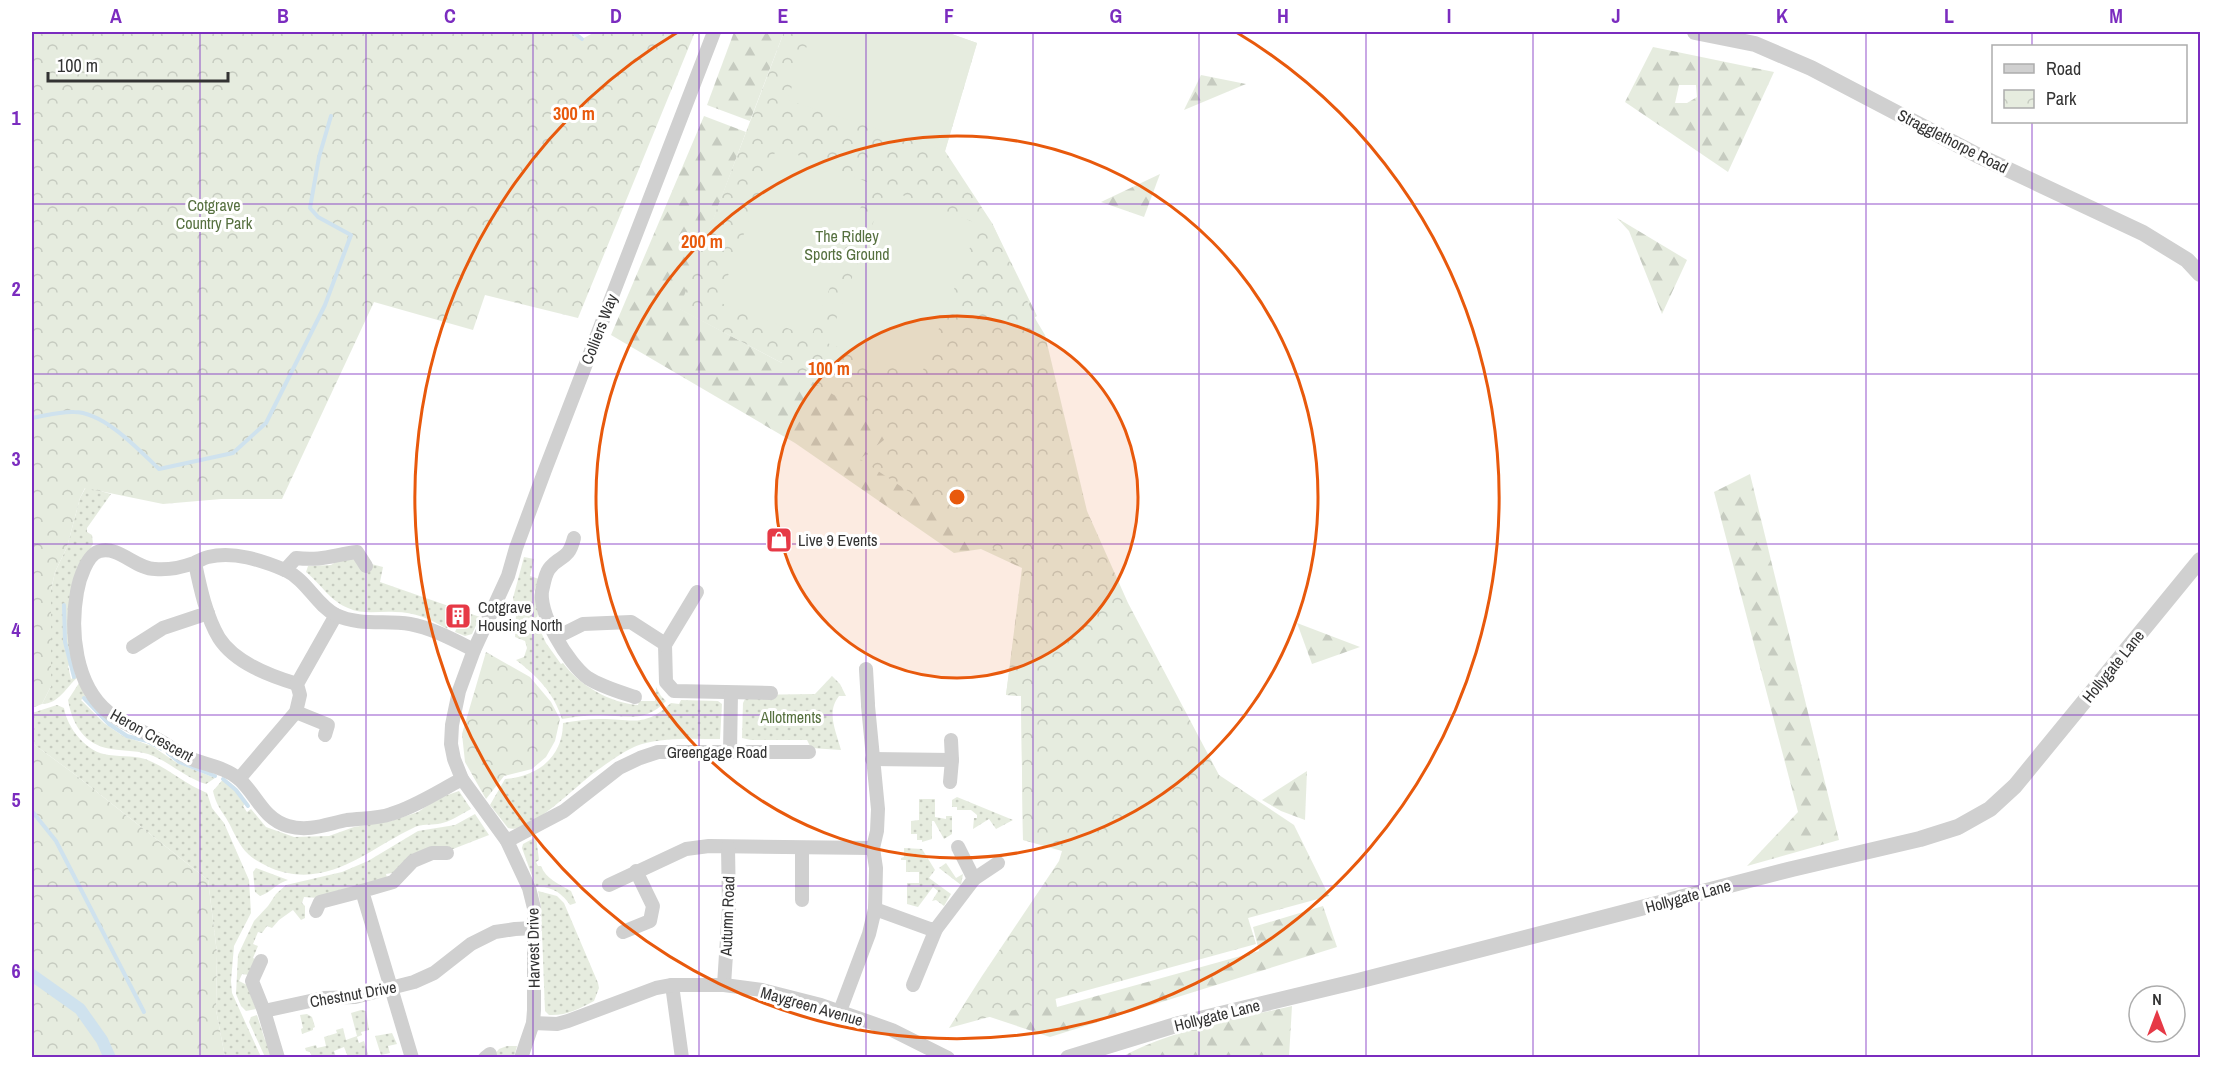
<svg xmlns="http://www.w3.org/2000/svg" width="2232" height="1089" viewBox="0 0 2232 1089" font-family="'Archivo Narrow',sans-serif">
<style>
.grass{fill:url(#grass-dots)}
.forest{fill:url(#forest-firs);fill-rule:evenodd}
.park{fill:url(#park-crowns)}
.pitch{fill:#e6ecdf}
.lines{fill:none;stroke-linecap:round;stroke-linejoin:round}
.stream{stroke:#cfe2ee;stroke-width:4}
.canal{stroke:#cfe2ee;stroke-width:12}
.minor{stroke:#d0d0d0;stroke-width:14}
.tertiary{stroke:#d0d0d0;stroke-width:16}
.grid{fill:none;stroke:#7b2cbf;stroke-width:1.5;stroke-opacity:0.55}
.ring{fill:none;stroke:#e8590c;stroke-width:3}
.labels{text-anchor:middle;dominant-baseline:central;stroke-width:6;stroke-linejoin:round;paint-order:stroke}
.street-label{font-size:16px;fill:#333;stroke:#fff}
.park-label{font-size:16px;fill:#56703f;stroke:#fff}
.poi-label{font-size:16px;fill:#333;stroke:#fff;text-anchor:start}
.centre{fill:#e8590c;stroke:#fff;stroke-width:3}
.ring-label{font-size:18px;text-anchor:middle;font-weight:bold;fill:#e8590c;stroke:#fff;stroke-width:6;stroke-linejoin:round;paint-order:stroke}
.neatline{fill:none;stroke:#7b2cbf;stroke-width:2}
.grid-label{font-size:20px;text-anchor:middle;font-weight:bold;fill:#7b2cbf}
</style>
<defs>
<pattern id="grass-dots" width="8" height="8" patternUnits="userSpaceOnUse" patternTransform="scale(1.5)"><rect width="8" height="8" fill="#e6ecdf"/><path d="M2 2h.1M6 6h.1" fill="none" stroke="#c6cbc0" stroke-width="1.8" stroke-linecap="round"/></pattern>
<pattern id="forest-firs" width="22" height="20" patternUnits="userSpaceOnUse" patternTransform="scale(1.5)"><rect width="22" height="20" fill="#e6ecdf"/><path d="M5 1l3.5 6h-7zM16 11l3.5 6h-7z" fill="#c6cbc0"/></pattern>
<pattern id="park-crowns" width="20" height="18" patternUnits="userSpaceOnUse" patternTransform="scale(1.5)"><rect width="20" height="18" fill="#e6ecdf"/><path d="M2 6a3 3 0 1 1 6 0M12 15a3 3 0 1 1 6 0" fill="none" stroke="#c6cbc0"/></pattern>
</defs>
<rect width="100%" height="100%" fill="#fff"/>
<g class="grass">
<path d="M86 487 111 494 87 528V532L92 535 93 544 77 571 76 661 68 666 71 679 78 675V677C66 687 59 704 42 704L51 686V590L55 572 67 547 80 498Z"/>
<path d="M344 557 383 567 380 582 480 617 472 634 465 636 455 632 463 614 457 611 447 629C431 619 414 612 395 612 379 611 363 615 348 608 330 601 321 584 306 572L308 566 331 565Z"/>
<path d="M524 557 534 559 530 576 539 579 534 592 538 614 536 621 546 643 561 664 563 663C579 685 610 703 638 705L639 701H655L656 687 661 696 666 701C645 723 627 716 600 715 588 715 574 717 562 719 554 693 537 676 516 660L524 657 527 648 525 641 515 637 516 615 513 598Z"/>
<path d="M832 676 840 684 846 696H839C826 712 836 731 841 750L811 748 807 740H751L742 738 743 703 747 695 815 694Z"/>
<path d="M79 683H82L87 695 81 700 104 723 123 736 152 746 177 763 215 778 206 784C185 778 169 761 148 754 134 750 120 751 106 748 82 742 72 722 68 700Z"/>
<path d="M681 700 718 701 722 704 720 739C694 739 668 737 642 744 629 747 606 764 595 772 579 783 528 836 508 828L490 805 505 779C537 777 563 757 563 723 575 721 588 719 601 719 633 719 644 728 671 703L679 704Z"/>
<path d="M57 705 64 708C67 728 87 753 109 755 123 757 137 755 150 761 170 770 187 785 207 793L212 808 224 823 249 880 251 913 234 946 231 981 232 993 261 1057H225L216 1010 217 953 208 880 73 773 32 743V713Z"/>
<path d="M224 778 234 786 247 802 243 806 247 812 251 809 266 827 294 837 329 836 354 827 391 821 418 812 439 798 459 791 471 809C460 815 450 822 438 824 430 825 422 824 415 827 368 849 327 891 271 868 248 858 242 850 231 827 224 812 217 809 213 791Z"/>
<path d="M957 797 1013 820 996 829 989 819 973 829 974 818H977V815L971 810H957V807H952V800Z"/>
<path d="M919 799H935V817L946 819V816H952V834L944 839 934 821H932V839L922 842V840H917V834H911V821L919 820Z"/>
<path d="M475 814 489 835 453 849 430 850 393 875 392 873 386 874 387 878 318 898 304 897 302 903 305 906V918L301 920 293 910 279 920 272 928 267 926 262 933 258 932 253 944 258 946 253 958 258 961 249 975 242 974 239 981 247 985 256 1009 246 1011 241 1006 236 994 238 955 254 921 268 906 276 894 286 885 342 872 368 861 418 831 455 825Z"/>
<path d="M536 837 539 860 536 862 538 866H541C546 879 559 884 571 891L576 903 570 905C562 893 552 886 536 887L522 848 523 844Z"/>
<path d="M904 848 922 849 935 870 929 878 951 894 944 906 936 900 932 901 938 891 933 887 918 907 907 904V883H919V872H906V860H901V858L904 857Z"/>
<path d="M946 863 956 878 963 874 961 885 939 868Z"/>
<path d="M256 868 288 880C277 883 270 893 260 896L255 892 253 872Z"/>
<path d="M538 891 557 896 564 903 598 983 599 988 594 1001C579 1009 566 1016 549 1015L545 1011 541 907Z"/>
<path d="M361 1010 366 1011 369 1030 361 1032 362 1035 357 1037 359 1043 364 1041 369 1057H348L344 1047 334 1051 336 1057H312L310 1052 306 1051 305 1048 316 1045 317 1048 326 1046 324 1037 337 1033 336 1030 343 1028 346 1040 357 1036 351 1013Z"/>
<path d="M307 1014 312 1017 315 1027 313 1028V1030L302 1034 301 1029 303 1028 300 1015Z"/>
<path d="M257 1015 265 1040 268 1039 273 1057H265L249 1022 251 1017Z"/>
<path d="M392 1033 397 1044 388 1046 390 1053 381 1055 375 1036Z"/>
<path d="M507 1046H517L514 1057 492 1058 499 1049Z"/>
</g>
<g class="forest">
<path d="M734 32H784L750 121 707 105Z"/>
<path d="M1653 47 1774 72 1728 172 1625 102ZM1679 85H1696L1697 97 1687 103H1675Z"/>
<path d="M1201 75 1246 84 1184 110Z"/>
<path d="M704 116 746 132 680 309 782 363 992 223 1037 316 1023 325 985 425 1135 864 1023 840 1021 696 1006 695 1022 568 981 549 954 553 795 443 611 335Z"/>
<path d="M1160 174 1144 217 1101 202Z"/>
<path d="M1617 218 1687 260 1662 314 1629 231Z"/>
<path d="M1750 474 1839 840 1747 866 1798 812 1714 492Z"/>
<path d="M1297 623 1360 647 1312 664Z"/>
<path d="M1307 771 1305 820 1281 811 1262 800Z"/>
<path d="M1323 906 1337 947 1050 1037 966 1009 1045 941 1057 1007 1259 951 1253 927Z"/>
<path d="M1292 1006 1289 1057H1122C1167 1031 1240 1018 1292 1006Z"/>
</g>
<g class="park">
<path d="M32 32H576L582 39 595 32H695L578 318 485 295 473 330 374 302 282 499H221L163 504 85 488 80 498 67 547 55 572 51 590V686L42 704 32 708Z"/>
<path d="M784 32H946L977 43 945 151 992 223 1036 320 1045 335 1087 511 1128 603 1219 775 1294 825 1329 896 1248 918 1256 944 949 1028 982 976 1059 861 1062 851 1023 840 1021 696 1006 695 1023 568 860 459 894 432 782 363 679 309Z"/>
<path d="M486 652 530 677 551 702 560 719 555 741 546 757 532 769 504 776 486 799 465 762 462 734Z"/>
<path d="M32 743 73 773 208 880 217 953 216 1010 225 1057H32Z"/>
</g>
<g class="pitch">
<path d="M812 32H946L977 43 945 151 787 100Z"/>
<path d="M777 147 870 183 811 337 718 302Z"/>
<path d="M886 189 979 224 920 378 827 343Z"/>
</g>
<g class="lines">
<g class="stream">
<path d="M573 32 582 39"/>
<path d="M32 418C45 416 60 411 74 412 104 412 139 450 159 469L233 453 266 423 325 305 351 235 318 217 310 208 319 157 331 116"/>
<path d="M64 605 65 642 74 677"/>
<path d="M84 698 109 724 127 736 147 741 162 749"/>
<path d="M168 753 179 762 215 776"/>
<path d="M223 779 236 790 248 806"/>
<path d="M32 811 56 841 144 1012"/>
</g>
<path class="canal" d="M32 975 80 1009 102 1040 110 1058"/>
<g class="minor">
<path d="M574 538C568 562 560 554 549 569 546 573 544 582 543 587 535 610 569 665 588 678 602 687 620 692 635 697"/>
<path d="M195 563C200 587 206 616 219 638 235 663 270 676 297 684"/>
<path d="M285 570 296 558C322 561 333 555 357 552L366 566"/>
<path d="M557 637 583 624 631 622 662 642 665 645 666 682 674 691 771 693"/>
<path d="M665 645 697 592"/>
<path d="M133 647 163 628 208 613"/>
<path d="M866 669 868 704"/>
<path d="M296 712 328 725 325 735"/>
<path d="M730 752 731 693"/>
<path d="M872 759 952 760"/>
<path d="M239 779 296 712 300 695 297 684 336 615"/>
<path d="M462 779C439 791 415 807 391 814 377 819 361 818 347 820 327 824 309 832 288 826 263 819 257 795 239 779 225 767 205 765 189 758 177 753 167 744 155 738 139 729 122 724 108 712 75 685 70 631 77 592 79 580 87 554 100 551 119 546 136 569 155 569 167 570 183 567 194 563 199 561 203 558 208 557 234 551 261 560 285 570 307 580 316 605 336 615 359 626 386 620 410 624 432 628 454 640 474 650"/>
<path d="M950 782 952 760 951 740"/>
<path d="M507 841 564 811 619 768 640 758 658 752H809"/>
<path d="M958 847 974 879"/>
<path d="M609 885 686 849 709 846 873 848"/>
<path d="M802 900V849"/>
<path d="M875 909 930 929H936L974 879 998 863"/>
<path d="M316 911 320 902 362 891"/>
<path d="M623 932 650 921 653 906 636 871"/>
<path d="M261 961 252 981 264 1011 278 1058"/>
<path d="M672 985 682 1058"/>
<path d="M724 985 729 908 728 847"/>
<path d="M913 985 936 929"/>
<path d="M264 1011 324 998 355 997 414 982 434 973 471 944 495 932 515 929 535 928"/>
<path d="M840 1011 869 934 875 909 876 868 873 848 877 831 878 809 868 706"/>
<path d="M533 1023 557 1024 568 1021 656 988 672 985H724L762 990 821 1005 892 1030 948 1058"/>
<path d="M412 1058 362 891 393 882 413 861 432 853H447"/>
<path d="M485 1058 490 1054"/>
<path d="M521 1058 533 1023 534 1010V908L529 888 507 841 462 779 454 759 451 744 452 725 459 691 474 650 508 576 516 548 545 470 714 32"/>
</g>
<g class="tertiary">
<path d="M1695 32 1755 44 1811 68 1977 155 2143 233 2187 260 2200 274"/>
<path d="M1068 1058 1179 1024 1358 981 1792 869 1920 839 1958 827 1990 809 2015 786 2200 560"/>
</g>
</g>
<path class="grid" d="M200 32V1058M366 32V1058M533 32V1058M699 32V1058M866 32V1058M1033 32V1058M1199 32V1058M1366 32V1058M1533 32V1058M1699 32V1058M1866 32V1058M2032 32V46M2032 122V1058M32 204H2200M32 374H2200M32 544H2200M32 715H2200M32 886H2200"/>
<circle cx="957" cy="497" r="181" fill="#e8590c" fill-opacity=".12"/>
<g class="ring">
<circle cx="957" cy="497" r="181"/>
<circle cx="957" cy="497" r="361"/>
<path d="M1236 32A542 542 0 1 1 678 32"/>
</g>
<defs>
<symbol id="shop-square" viewBox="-11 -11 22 22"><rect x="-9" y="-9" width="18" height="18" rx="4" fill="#e63946" stroke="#fff"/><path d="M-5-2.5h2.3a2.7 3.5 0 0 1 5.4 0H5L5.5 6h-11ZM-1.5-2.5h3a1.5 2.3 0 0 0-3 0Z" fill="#fff"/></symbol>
<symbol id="building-square" viewBox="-11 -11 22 22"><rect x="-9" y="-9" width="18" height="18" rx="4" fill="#e63946" stroke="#fff"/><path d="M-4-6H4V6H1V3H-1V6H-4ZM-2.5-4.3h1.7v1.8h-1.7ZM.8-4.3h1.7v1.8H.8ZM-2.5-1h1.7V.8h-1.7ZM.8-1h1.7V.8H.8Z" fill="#fff"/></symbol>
</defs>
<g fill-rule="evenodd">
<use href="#shop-square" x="764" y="525" width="30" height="30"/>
<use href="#building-square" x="443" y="601" width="30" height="30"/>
</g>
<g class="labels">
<g class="street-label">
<text transform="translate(1953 141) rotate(27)">Stragglethorpe Road</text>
<text transform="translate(599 329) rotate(-69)">Colliers Way</text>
<text transform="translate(2113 666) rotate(-51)">Hollygate Lane</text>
<text transform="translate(152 735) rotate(29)">Heron Crescent</text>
<text x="717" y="752">Greengage Road</text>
<text transform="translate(1688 896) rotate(-15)">Hollygate Lane</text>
<text transform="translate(727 916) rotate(-88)">Autumn Road</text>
<text transform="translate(533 948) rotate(-91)">Harvest Drive</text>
<text transform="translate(353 994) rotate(-10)">Chestnut Drive</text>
<text transform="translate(812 1006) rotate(16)">Maygreen Avenue</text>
<text transform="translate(1217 1015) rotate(-14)">Hollygate Lane</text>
</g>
<g class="park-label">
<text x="214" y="205">Cotgrave<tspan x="214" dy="18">Country Park</tspan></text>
<text x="847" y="236">The Ridley<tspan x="847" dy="18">Sports Ground</tspan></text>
<text x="791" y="717">Allotments</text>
</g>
<g class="poi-label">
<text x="798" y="540">Live 9 Events</text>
<text x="478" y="607">Cotgrave<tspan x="478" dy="18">Housing North</tspan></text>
</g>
</g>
<circle cx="957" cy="497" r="9" class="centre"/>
<g class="ring-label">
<text x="574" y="120">300 m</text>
<text x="702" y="248">200 m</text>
<text x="829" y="375">100 m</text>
</g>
<rect width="2232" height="1089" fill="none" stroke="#ffffff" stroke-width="66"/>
<rect x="1992" y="45" width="195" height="78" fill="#ffffff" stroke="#adadad" stroke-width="1.5"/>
<rect x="2004" y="64" width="30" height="9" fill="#d0d0d0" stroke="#adadad" stroke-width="1.5"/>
<text x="2046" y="75" font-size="18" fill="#333333">Road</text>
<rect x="2004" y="90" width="30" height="18" fill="url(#park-crowns)" stroke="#adadad" stroke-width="1.5"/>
<text x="2046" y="105" font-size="18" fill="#333333">Park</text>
<g transform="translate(2157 1014)"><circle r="28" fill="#ffffff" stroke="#adadad" stroke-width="1.5"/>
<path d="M0-4.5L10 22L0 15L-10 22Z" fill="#e63946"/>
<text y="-9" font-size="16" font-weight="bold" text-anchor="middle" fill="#333333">N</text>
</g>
<path d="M48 72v9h180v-9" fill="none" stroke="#333333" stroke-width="3"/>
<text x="57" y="72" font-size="18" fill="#333333" stroke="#ffffff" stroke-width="4.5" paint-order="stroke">100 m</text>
<rect x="33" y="33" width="2166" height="1023" class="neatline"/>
<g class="grid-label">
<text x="116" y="23">A</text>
<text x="283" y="23">B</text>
<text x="450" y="23">C</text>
<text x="616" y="23">D</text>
<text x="783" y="23">E</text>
<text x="949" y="23">F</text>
<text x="1116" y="23">G</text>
<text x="1283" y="23">H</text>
<text x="1449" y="23">I</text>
<text x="1616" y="23">J</text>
<text x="1782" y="23">K</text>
<text x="1949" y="23">L</text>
<text x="2116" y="23">M</text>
<text x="16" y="125">1</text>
<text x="16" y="296">2</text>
<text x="16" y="466">3</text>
<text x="16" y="637">4</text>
<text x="16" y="807">5</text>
<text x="16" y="978">6</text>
</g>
</svg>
